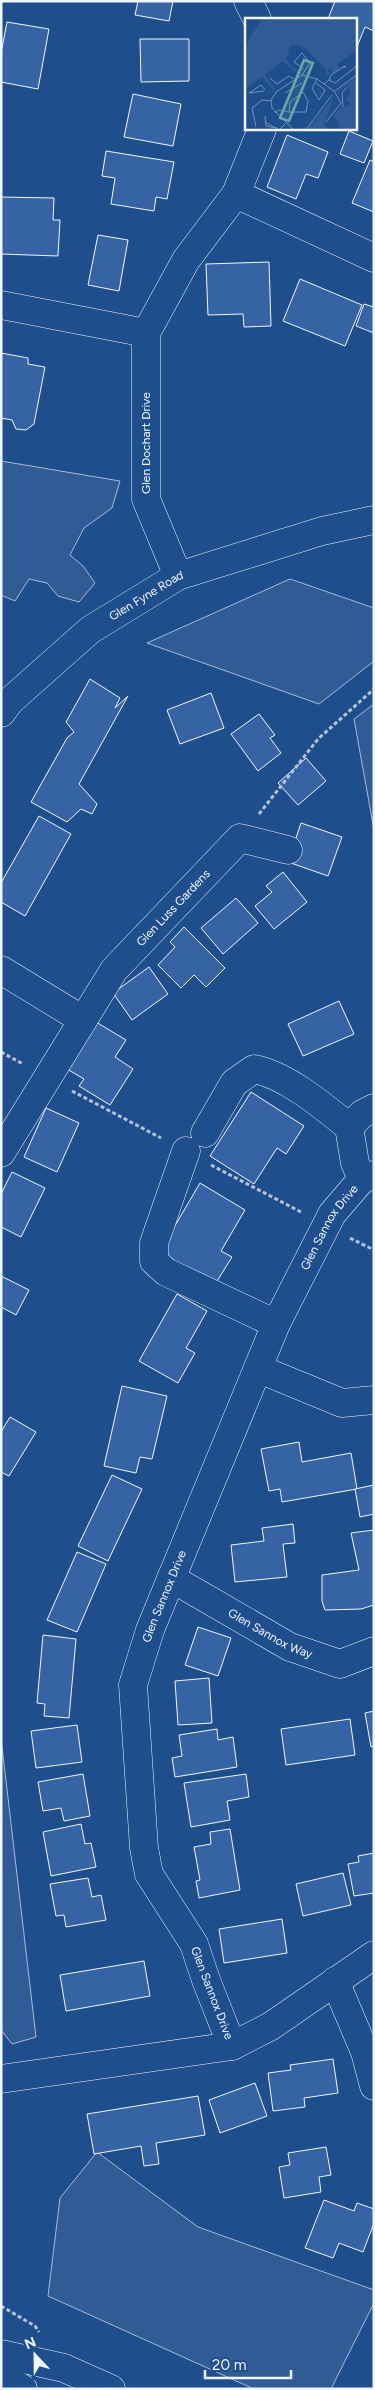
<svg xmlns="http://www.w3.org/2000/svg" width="375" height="2390" viewBox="0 0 375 2390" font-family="Figtree,sans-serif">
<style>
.built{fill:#305b95;stroke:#a8bbd7}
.building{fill:#3563a3;stroke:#f2f6ff}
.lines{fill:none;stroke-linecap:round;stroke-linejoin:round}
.minor-casing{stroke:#f2f6ff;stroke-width:29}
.path{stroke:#b3c4dc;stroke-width:3;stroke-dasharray:4 2.5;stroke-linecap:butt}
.minor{stroke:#1f4e8c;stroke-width:28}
.labels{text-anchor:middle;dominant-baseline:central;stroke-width:4;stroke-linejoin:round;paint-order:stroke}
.street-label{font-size:12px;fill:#f2f6ff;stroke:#1f4e8c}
.inset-road{fill:none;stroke:#7391ba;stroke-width:1}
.view{fill:#6aa9a8;fill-opacity:0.15;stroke:#6aa9a8;stroke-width:2.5}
.inset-edge{fill:none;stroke:#f2f6ff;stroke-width:2.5}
</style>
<rect width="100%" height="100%" fill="#1f4e8c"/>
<g class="built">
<path d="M1 461 120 481 112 508 84 528 70 555 83 566 95 583 79 602 58 596 47 583 29 579 15 601 1 595Z"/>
<path d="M290 579 374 608V661L319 704 147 643Z"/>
<path d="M374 704V830L354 719Z"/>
<path d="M1 1738 36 2037 12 2044 1 2030Z"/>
<path d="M97 2152 198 2227 374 2290V2303L331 2389H254L48 2296 60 2198Z"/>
</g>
<g class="building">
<path d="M138 1H173L169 21 135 15Z"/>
<path d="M335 1H374V31L365 27 356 49V19H328Z"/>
<path d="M7 22 49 29 38 89 1 82V53Z"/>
<path d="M140 39H189V81L141 82Z"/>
<path d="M133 94 181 104 173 146 124 137Z"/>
<path d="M349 131 373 141 364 163 340 154Z"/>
<path d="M287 135 328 152 318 178 306 174 296 199 267 187Z"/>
<path d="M106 151 174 162 167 199 156 197 154 211 111 204 115 178 102 176Z"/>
<path d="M370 160 374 162V212L352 203Z"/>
<path d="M1 197 54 198 53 220H60L58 256 1 254Z"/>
<path d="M98 235 128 240 119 291 88 285Z"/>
<path d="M269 262 271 326 244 327 243 314 208 315 206 264Z"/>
<path d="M300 279 362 305 345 346 283 321Z"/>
<path d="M364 304 374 307V333L356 326Z"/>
<path d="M1 353 28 358V364L45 367 34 424 26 430 16 429 12 420 1 418Z"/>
<path d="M90 679 120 698 115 708 128 696 79 784 97 804 92 814 81 809 67 822 31 802 67 738 74 732 66 722Z"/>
<path d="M211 693 224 728 180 744 167 710Z"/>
<path d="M259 714 275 735 270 738 281 753 258 771 231 734Z"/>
<path d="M306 758 326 781 298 805 278 783Z"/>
<path d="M39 816 71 834 25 916 1 902V883Z"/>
<path d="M301 823 342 837 328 876 288 862Z"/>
<path d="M283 872 307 902 274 929 255 906 272 892 266 886Z"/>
<path d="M236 898 258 923 223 954 201 928Z"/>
<path d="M184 927 225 968 206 987 194 975 181 988 158 965 175 947 170 942Z"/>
<path d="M149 967 168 994 132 1020 113 993Z"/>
<path d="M339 1001 354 1034 303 1056 288 1024Z"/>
<path d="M96 1022 126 1040 115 1057 133 1069 110 1105 79 1086 84 1079 67 1069Z"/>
<path d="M251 1092 304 1126 286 1154 277 1148 254 1184 210 1156Z"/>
<path d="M46 1108 79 1123 57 1172 24 1157Z"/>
<path d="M12 1172 45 1188 21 1237 1 1227V1194Z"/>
<path d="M200 1183 245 1210 221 1251 232 1257 214 1286 159 1253Z"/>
<path d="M1 1276 29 1290 16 1315 1 1307Z"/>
<path d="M177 1294 207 1311 186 1348 195 1353 178 1383 139 1361Z"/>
<path d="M122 1386 167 1396 152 1459 140 1457 136 1473 104 1466Z"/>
<path d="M10 1417 36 1432 9 1476 1 1472V1432Z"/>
<path d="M299 1442 302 1462 351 1453 357 1489 282 1502 280 1489 269 1491 261 1449Z"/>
<path d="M112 1475 142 1489 108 1561 78 1546Z"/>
<path d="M374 1485V1514L360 1517 355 1489Z"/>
<path d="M293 1524 295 1543 283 1544 287 1577 235 1582 231 1545 264 1541 262 1528Z"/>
<path d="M374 1530V1605L361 1609 325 1610 322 1601V1575L359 1570 351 1533Z"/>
<path d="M77 1552 106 1564 77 1632 47 1620Z"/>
<path d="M198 1627 231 1638 218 1676 185 1665Z"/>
<path d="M43 1635 76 1639 69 1718 44 1716 45 1704 37 1703Z"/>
<path d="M209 1678 212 1723 178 1725 175 1681Z"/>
<path d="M374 1711V1746L371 1747 365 1713Z"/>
<path d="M350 1719 355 1755 286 1765 281 1729Z"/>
<path d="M77 1725 82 1762 36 1768 31 1731Z"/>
<path d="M217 1729 218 1740 233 1737 237 1767 175 1777 172 1758 182 1756 179 1735Z"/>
<path d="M83 1774 90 1816 64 1821 61 1808 43 1811 38 1782Z"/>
<path d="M246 1774 249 1797 227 1801 230 1820 191 1827 184 1783Z"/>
<path d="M81 1824 85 1844 91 1843 96 1867 51 1876 43 1832Z"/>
<path d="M230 1829 240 1890 199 1898 196 1881 200 1880 194 1847 211 1844 210 1832Z"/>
<path d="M374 1853V1893L354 1896 348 1864 359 1862 358 1856Z"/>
<path d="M343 1873 351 1905 303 1916 296 1884Z"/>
<path d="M88 1878 92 1897 101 1895 106 1920 66 1927 64 1915 56 1916 50 1884Z"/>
<path d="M282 1919 287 1953 224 1963 219 1929Z"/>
<path d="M144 1961 150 1996 66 2011 60 1975Z"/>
<path d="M333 2059 338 2093 304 2098 305 2107 273 2111 268 2073 291 2070 290 2065Z"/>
<path d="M255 2083 267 2116 220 2133 209 2100Z"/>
<path d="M198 2096 205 2135 156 2143 159 2164 144 2166 141 2146 94 2154 87 2114Z"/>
<path d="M326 2147 331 2175 319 2177 321 2192 284 2198 279 2167 290 2165 288 2153Z"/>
<path d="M324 2200 354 2211 357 2203 374 2209V2223L363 2252 339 2243 333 2258 305 2248Z"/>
</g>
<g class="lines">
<defs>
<g id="minor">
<path d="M248 1 257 19"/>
<path d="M236 194 374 258"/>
<path d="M1 305 146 333"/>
<path d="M178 576 146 499V333L186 260 236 194 262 129"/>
<path id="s1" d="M1 713 10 701 90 630 178 576 322 531 374 520"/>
<path d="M1 970 83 1020"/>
<path d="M349 1127 362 1114 374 1108"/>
<path d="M205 1133 234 1083 254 1069C286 1075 323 1106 349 1127L355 1163 362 1179"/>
<path d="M186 1151 154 1243V1261L166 1272 276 1324"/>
<path id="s2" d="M1 1153 114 970 240 838 288 850"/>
<path d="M259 1369 342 1403 374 1400"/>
<path id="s3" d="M171 1578 290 1647 340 1664 374 1651"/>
<path d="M335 1981 365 2052 374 2086"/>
<path id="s4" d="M232 2046 206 1980 194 1944 149 1874 144 1848 133 1685 150 1630 276 1324 332 1214 362 1179 374 1175"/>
<path d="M1 2079 232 2046 271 2026 374 1955"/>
<path d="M1 2354 64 2368 111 2389"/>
<path d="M1 2375 23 2389"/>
</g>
</defs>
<use href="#minor" class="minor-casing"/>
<g class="path">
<path d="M259 814 318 739 374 689"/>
<path d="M1 1052 23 1064"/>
<path d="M72 1091 161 1138"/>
<path d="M211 1165 301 1212"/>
<path d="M350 1238 374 1250"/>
<path d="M1 2306 35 2326 39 2332"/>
</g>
<use href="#minor" class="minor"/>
</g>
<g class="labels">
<g class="street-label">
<text transform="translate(146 443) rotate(-90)">Glen Dochart Drive</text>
<text stroke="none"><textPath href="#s1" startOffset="188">Glen Fyne Road</textPath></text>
<text stroke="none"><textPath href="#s2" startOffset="301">Glen Luss Gardens</textPath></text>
<text stroke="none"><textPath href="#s4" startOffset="881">Glen Sannox Drive</textPath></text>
<text stroke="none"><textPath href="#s4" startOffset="476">Glen Sannox Drive</textPath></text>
<text stroke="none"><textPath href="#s3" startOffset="114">Glen Sannox Way</textPath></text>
<text transform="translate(212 1993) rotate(69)">Glen Sannox Drive</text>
</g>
</g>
<g transform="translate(245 18)">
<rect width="112" height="112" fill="#1f4e8c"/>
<path d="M18 0H112V32L92 46 95 50 88 55 86 52 89 48 83 52 85 57 82 58 81 51 59 29 48 26 41 33 46 34 41 40 46 48 57 55 55 57 37 43 20 57 31 72 29 73 17 59 0 71V34L5 19ZM112 58V112H90L96 108 89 98 92 92 106 86 100 81 106 76 102 67 95 73 94 79 93 73ZM89 79 79 106 84 112 61 113Z" fill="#305b95"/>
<path class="inset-road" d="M57 57 65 45 57 35 49 44 59 51M25 60 32 66 44 58 49 61M84 62 87 56 100 48 101 49H98M71 65 80 72 74 82 67 70 72 61M79 66 84 62 90 65 113 47M19 73 4 75 16 67 20 72M32 73 26 82 27 90 50 113M90 73 113 56M31 74 57 57 72 61 89 73M40 75 57 65M98 89 97 75 102 69M30 95 34 92 44 94H61L63 83 58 74 45 84 44 94M20 98 21 108 32 110M20 104 34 112 42 104M81 104 96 85 89 73M11 109 7 90 17 82 26 83M60 113 87 77"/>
<path class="view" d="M59 42 68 45 44 103 35 100Z"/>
<rect width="112" height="112" class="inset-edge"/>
</g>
<rect width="375" height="2390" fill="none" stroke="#f2f6ff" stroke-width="5"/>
<g transform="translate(35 2355) rotate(338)" stroke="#1f4e8c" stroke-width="4" paint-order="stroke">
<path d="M0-4L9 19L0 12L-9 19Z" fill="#f2f6ff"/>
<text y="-8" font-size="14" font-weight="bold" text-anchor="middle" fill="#f2f6ff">N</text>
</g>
<path d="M205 2370v8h86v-8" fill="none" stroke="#f2f6ff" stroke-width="2.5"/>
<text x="212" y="2370" font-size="15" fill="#f2f6ff" stroke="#1f4e8c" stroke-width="4" paint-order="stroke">20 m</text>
</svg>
